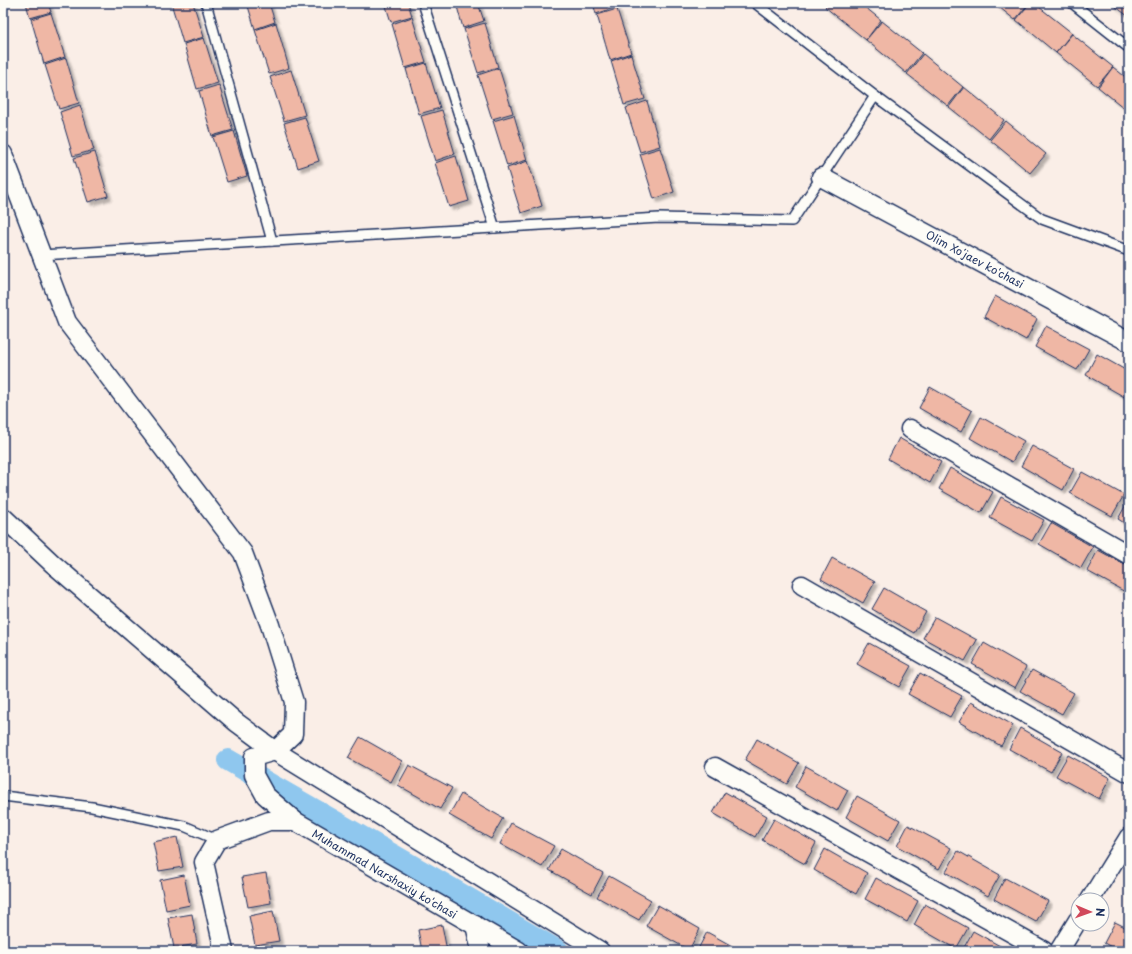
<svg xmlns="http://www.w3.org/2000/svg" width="1132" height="954" viewBox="0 0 1132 954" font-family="'Playpen Sans',sans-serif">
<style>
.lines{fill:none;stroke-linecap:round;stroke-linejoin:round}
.canal{stroke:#8fc7ee;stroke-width:22}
.building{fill:#efb7a5;stroke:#1b2f5e;filter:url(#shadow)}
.lane-casing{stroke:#1b2f5e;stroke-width:12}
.street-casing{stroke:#1b2f5e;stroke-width:21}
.lane{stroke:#fdfcf7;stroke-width:9}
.street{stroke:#fdfcf7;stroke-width:18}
.labels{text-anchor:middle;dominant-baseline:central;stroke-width:3;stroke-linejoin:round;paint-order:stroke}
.street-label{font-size:11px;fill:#1b2f5e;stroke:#fdfcf7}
</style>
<defs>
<filter id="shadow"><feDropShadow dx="3.5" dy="3.5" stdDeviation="1" flood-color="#0004"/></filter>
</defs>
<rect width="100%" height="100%" fill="#faeee7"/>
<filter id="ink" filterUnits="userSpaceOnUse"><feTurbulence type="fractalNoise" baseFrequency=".025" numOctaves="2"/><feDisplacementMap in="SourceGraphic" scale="8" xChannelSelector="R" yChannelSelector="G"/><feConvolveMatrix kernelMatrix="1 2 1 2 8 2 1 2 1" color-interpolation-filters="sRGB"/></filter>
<g filter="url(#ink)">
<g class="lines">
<path class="canal" d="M228 760 435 879 558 951"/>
</g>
<g class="building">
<path d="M26 3H48L51 12 30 18Z"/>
<path d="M171 3H193L204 37 183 43Z"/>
<path d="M247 3H269L275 22 255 29Z"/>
<path d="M385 3H408L412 16 391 22Z"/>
<path d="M456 3H478L484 21 463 28Z"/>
<path d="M593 3H615L616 7 596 14Z"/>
<path d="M829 3H860L881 20 866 40 825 7Z"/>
<path d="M994 3H1029L1015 20Z"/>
<path d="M1030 3H1034L1072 33 1056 53 1016 20Z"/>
<path d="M1111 3H1129V17Z"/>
<path d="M617 9 631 53 610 60 597 15Z"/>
<path d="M51 13 65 57 44 64 31 19Z"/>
<path d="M412 17 426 62 405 68 392 24Z"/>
<path d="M882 21 922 53 906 73 866 40Z"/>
<path d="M276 23 289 68 269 74 255 30Z"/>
<path d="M485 23 498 67 478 73 464 29Z"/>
<path d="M1072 34 1113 67 1097 86 1056 53Z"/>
<path d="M204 38 218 83 197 89 184 44Z"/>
<path d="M631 54 645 99 624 105 611 61Z"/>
<path d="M923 54 963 87 948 106 907 74Z"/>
<path d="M66 58 79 103 59 109 45 65Z"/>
<path d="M426 63 440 108 419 114 406 69Z"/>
<path d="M1113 67 1129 80V112L1098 87Z"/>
<path d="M499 68 513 113 492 119 478 75Z"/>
<path d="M291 70 305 115 284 121 270 77Z"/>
<path d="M219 85 233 130 212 136 199 91Z"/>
<path d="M964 87 1004 120 989 139 949 107Z"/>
<path d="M647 101 660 146 640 152 626 108Z"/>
<path d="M80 105 94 150 73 156 60 112Z"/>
<path d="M442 110 455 154 435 161 421 116Z"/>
<path d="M514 115 527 160 507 166 493 121Z"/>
<path d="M305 117 319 161 298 168 284 123Z"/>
<path d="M1006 121 1046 154 1030 173 990 140Z"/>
<path d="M234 131 247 176 227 182 213 137Z"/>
<path d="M660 148 674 192 654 199 640 154Z"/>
<path d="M95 152 108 196 88 202 74 158Z"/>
<path d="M456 156 469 201 449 207 435 163Z"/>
<path d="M528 161 542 206 521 213 507 168Z"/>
<path d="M995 296 1037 319 1026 340 984 317Z"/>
<path d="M1046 326 1089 349 1077 370 1035 347Z"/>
<path d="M1097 354 1129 372V396L1128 399 1086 375Z"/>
<path d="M930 387 972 411 961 432 919 408Z"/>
<path d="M981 417 1024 441 1012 462 970 438Z"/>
<path d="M899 438 941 462 930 483 888 459Z"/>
<path d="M1032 446 1074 469 1063 490 1021 466Z"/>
<path d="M950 468 993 492 981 513 939 489Z"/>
<path d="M1082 472 1124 495 1112 516 1070 493Z"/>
<path d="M1001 497 1044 520 1032 541 990 518Z"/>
<path d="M1129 499V526L1118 519Z"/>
<path d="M1051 523 1093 547 1081 568 1039 544Z"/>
<path d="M1098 550 1129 567V594L1087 571Z"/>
<path d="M832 558 875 582 863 603 821 579Z"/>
<path d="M884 588 926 612 914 633 872 609Z"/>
<path d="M935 617 977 640 965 661 923 638Z"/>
<path d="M869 643 911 666 899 687 857 664Z"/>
<path d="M984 643 1026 667 1015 688 972 664Z"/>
<path d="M1032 670 1074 693 1062 714 1020 691Z"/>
<path d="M920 673 962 696 950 717 908 694Z"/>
<path d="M971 702 1013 725 1001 746 959 722Z"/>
<path d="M1020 728 1062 752 1051 772 1009 749Z"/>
<path d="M360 737 402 761 391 782 348 758Z"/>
<path d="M757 739 799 763 787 784 745 760Z"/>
<path d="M1068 755 1110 778 1099 799 1056 776Z"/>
<path d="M409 765 452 788 440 809 398 785Z"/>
<path d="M806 766 848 790 837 811 795 787Z"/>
<path d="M725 792 767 816 755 837 713 813Z"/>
<path d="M461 794 503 818 491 839 449 815Z"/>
<path d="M857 796 900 820 888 841 846 817Z"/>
<path d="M774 819 816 843 805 864 762 840Z"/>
<path d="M511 823 554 846 542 867 500 844Z"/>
<path d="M908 825 951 848 939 869 897 846Z"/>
<path d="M177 837 183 867 159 871 153 842Z"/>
<path d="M561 849 603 873 592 894 549 870Z"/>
<path d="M825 849 867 873 856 894 814 870Z"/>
<path d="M958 851 1000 875 988 896 946 872Z"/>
<path d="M266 873 271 903 248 907 242 877Z"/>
<path d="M184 875 190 905 166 910 160 880Z"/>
<path d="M609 876 651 900 639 920 597 897Z"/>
<path d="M876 878 918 901 907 922 865 899Z"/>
<path d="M1005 878 1048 901 1036 922 994 899Z"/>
<path d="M925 904 968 928 956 949 914 925Z"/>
<path d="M658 905 700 929 689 950 646 926Z"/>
<path d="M273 911 279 941 255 945 249 916Z"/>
<path d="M192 914 197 944 174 948 168 918Z"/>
<path d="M1115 922 1129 929V951H1119L1104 943Z"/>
<path d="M442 925 447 951H422L418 930Z"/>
<path d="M973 931 1009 951H962Z"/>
<path d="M707 932 741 951H697Z"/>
</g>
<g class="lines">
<defs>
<g id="lane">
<path d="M206 3 272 241"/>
<path d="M423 3 495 228"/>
<path d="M755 3 875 96 1042 219 1129 251"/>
<path d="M1072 3 1129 48"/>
<path d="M41 255 659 218 792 221 875 96"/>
<path d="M3 796 92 807 184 826 217 840"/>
</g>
<g id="street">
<path id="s1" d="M3 154 67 322 243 553 270 625 294 702 293 734 275 751 254 757V775L265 795 295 821 519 951"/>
<path d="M821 177 1129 342"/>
<path d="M910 429 1129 555"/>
<path d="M3 517 53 564 236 722 275 751 600 951"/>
<path d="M802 585 1129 773"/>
<path d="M715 767 1044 951"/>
<path d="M1090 900 1129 837"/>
<path d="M475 925 481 951"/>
<path d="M224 951 204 862 217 840 269 821H295"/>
<path d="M1059 951 1078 920"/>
</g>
</defs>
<use href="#lane" class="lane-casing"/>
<use href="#street" class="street-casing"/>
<use href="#lane" class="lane"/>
<use href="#street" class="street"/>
</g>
</g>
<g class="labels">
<g class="street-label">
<text transform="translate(975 259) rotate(28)">Olim Xoʻjaev ko'chasi</text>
<text stroke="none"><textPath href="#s1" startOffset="891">Muhammad Narshaxiy ko'chasi</textPath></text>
</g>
</g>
<rect width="1132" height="954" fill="none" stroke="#fdfcf7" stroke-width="16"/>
<rect x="8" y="8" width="1116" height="938" fill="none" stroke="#1b2f5e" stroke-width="1.5" filter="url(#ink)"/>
<g transform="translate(1090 912) rotate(92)"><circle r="19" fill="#fdfcf7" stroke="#a3aaba"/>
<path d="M0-3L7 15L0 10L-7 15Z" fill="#d1495b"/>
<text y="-6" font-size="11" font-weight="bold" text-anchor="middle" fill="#1b2f5e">N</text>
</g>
</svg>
